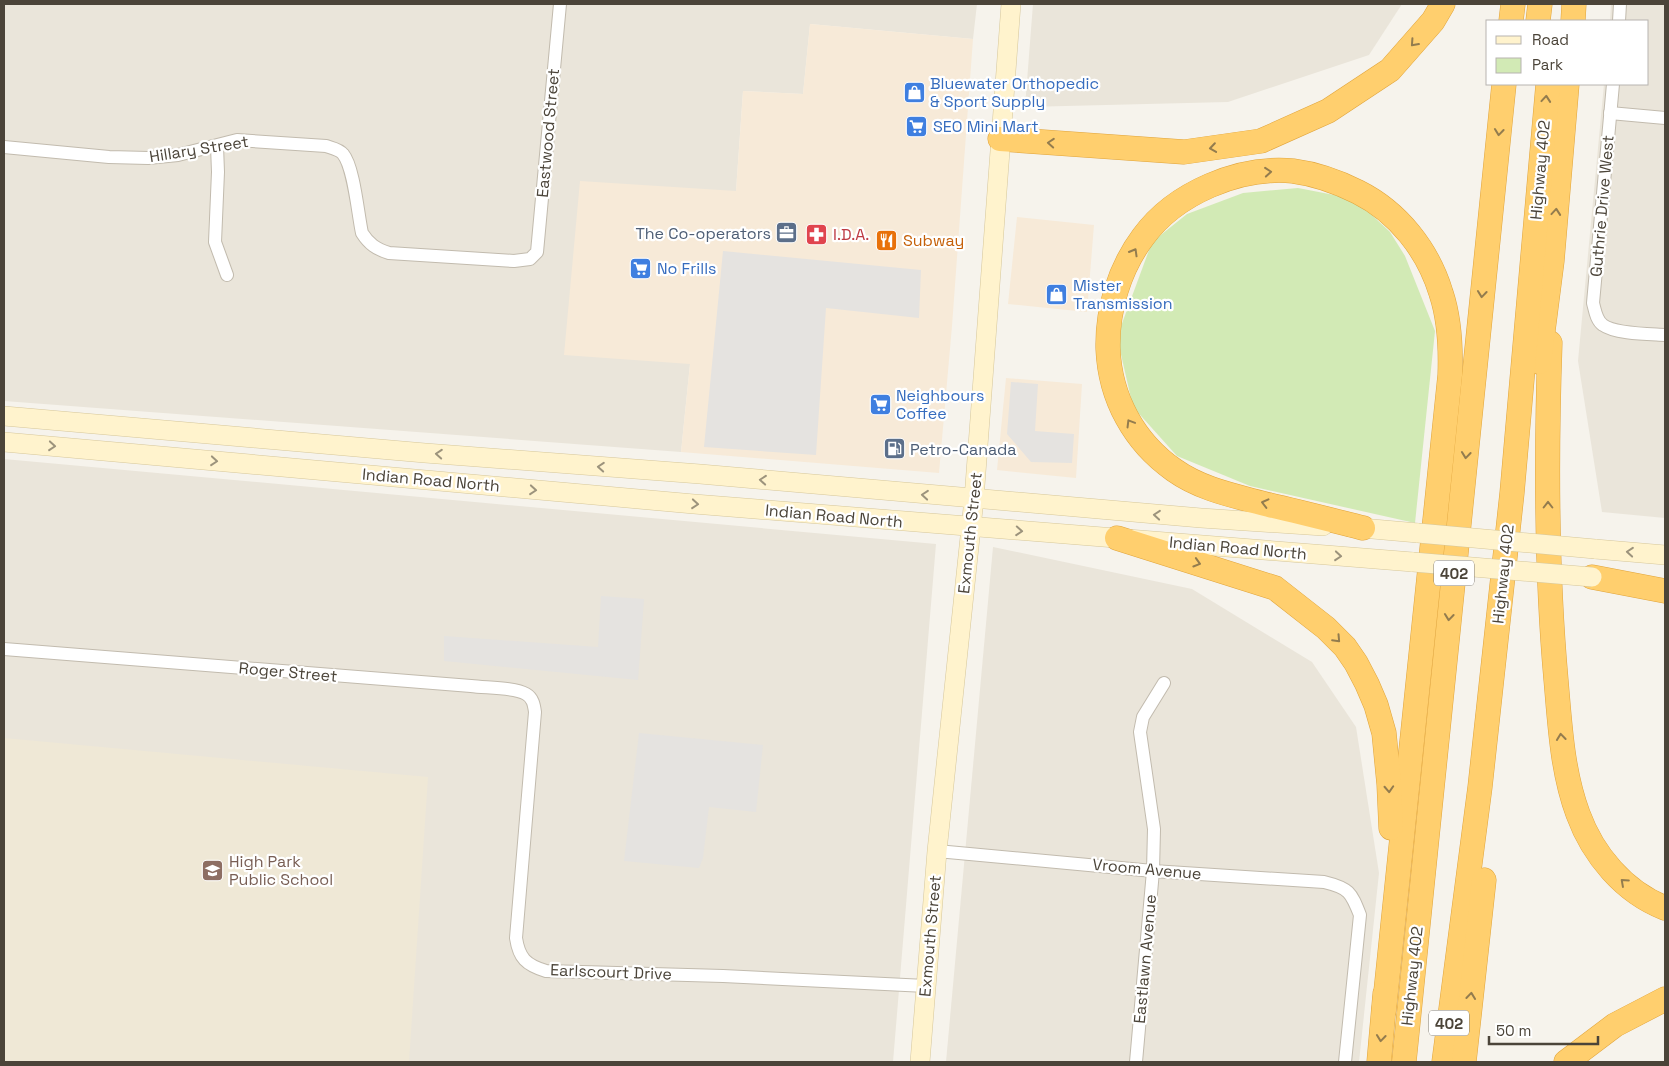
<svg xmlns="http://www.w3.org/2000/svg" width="1669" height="1066" viewBox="0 0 1669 1066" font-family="'Space Grotesk',sans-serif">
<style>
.residential{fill:#eae5da}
.commercial{fill:#f7ead8}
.education{fill:#efe8d6}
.green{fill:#d2eab5}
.parking{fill:#e5e3e0}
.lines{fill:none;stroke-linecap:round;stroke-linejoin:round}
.street-casing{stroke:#c2bbae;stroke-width:14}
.secondary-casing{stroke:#d6c79b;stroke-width:20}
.highway-casing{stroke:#e0a43c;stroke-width:25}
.street{stroke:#fff;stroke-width:12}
.secondary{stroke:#fff3cd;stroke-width:19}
.highway{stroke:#ffcf6e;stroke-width:24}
.secondary-bridge-casing{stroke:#d6c79b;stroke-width:20;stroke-linecap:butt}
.secondary-bridge{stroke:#fff3cd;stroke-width:19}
.oneway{stroke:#937c4e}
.oneway2{stroke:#9c937c}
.labels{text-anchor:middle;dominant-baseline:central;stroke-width:4.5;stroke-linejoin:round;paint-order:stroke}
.shield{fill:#fff;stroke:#817c74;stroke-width:1}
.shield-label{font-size:15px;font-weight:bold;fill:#4b4439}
.shop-label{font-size:16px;fill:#366cbe;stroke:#fff;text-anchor:start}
.street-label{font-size:16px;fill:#4b4439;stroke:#fff}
.service-label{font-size:16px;fill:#4e5e75;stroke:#fff;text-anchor:end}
.health-label{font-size:16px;fill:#be3a42;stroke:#fff;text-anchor:start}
.food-label{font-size:16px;fill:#c56008;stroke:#fff;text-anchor:start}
.education-label{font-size:16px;fill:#785e54;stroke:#fff;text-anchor:start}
</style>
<rect width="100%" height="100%" fill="#f6f3ec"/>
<g class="residential">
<path d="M4 4H977L973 39 810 24 803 94 743 91 736 191 690 364 681 452 4 401Z"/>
<path d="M1033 4H1402L1369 55 1228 102 1025 107Z"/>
<path d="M1611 4H1665V518L1602 512 1578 361 1604 84H1648V21H1610Z"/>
<path d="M4 459 936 544 893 1062H4Z"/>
<path d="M993 547 1192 589 1312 662 1356 727 1379 873 1359 1062H946Z"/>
</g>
<g class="commercial">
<path d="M810 24 973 39 952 326 939 473 681 452 690 364 564 355 580 181 736 191 743 91 803 94Z"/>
<path d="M1017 217 1094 225 1087 312 1008 304Z"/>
<path d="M1006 378 1082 384 1076 478 997 470Z"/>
</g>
<path class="education" d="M4 738 428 777 409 1062H4Z"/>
<path class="green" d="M1298 188 1355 199 1390 232 1405 256 1435 331 1415 523 1250 486 1177 456 1133 407 1117 337 1152 242 1187 214 1243 193Z"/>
<g class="parking">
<path d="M723 251 921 270 919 318 826 308 816 455 704 447Z"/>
<path d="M1011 382 1038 384 1035 431 1074 434 1072 463 1031 462 1007 434Z"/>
<path d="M601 596 644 599 638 680 444 661V636L598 647Z"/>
<path d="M639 733 763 745 756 812 709 807 703 858 699 868 624 861Z"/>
</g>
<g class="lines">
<defs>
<g id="street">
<path d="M1619 21 1620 4"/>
<path d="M1613 84 1593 303C1595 310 1596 320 1603 325 1615 334 1650 334 1665 335"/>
<path d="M1610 113 1665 118"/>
<path d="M217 146 218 172 215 242 227 275"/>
<path d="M4 147 109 157 148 158 178 155 237 140 326 146C332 148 339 149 343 154 354 167 358 215 362 233 369 244 376 249 389 253L514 261 530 259 537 252 560 4"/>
<path d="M4 649 471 686C486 688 514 687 526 694 533 698 534 705 535 712L516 938C519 958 526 965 546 971L723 976 926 986"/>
<path d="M937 851 1153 871 1324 882C1349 888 1351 892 1360 915L1345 1062"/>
<path d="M1136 1062 1153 871 1154 829 1140 732 1143 717 1164 683"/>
</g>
<g id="secondary">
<path d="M4 416 425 453 700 474 1201 518 1323 526"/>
<path d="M4 442 694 504 1413 562"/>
<path d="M1350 527 1418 533"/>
<path d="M1595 549 1665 555"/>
<path d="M920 1062 937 851 974 499 1011 4"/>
</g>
<g id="highway">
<path d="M1511 21 1513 4"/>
<path d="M1538 21 1540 4"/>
<path d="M1573 21 1574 4"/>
<path d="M1000 139 1184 152 1261 141 1328 111 1390 70 1433 21 1443 4"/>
<path d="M1550 343C1546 455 1546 568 1556 680 1560 725 1562 771 1578 814 1593 855 1624 892 1665 908"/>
<path d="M1539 362 1552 261 1567 84"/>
<path d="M1363 528C1331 520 1300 512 1269 505 1236 496 1202 490 1174 470 1134 442 1110 398 1108 349 1107 310 1119 269 1143 237 1175 193 1239 166 1293 171 1316 174 1338 182 1358 192 1398 212 1428 250 1441 293 1450 320 1451 347 1450 375L1384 1010"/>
<path d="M1117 538 1275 588 1326 628 1345 647 1356 663 1367 684 1376 705 1384 733 1389 784 1391 828"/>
<path d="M1592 577 1665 591"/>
<path d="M1379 1062 1385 994"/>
<path d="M1404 1062 1504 84"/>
<path d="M1444 1062 1480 787 1512 493 1548 84"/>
<path d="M1464 1062 1484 880"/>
<path d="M1566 1062 1615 1025 1665 999"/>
</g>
</defs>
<use href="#street" class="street-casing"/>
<use href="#secondary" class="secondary-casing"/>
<use href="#highway" class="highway-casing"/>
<use href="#street" class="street"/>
<use href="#secondary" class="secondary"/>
<use href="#highway" class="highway"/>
<defs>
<g id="secondary-bridge">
<path d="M1418 533 1595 549"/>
<path d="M1413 562 1592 577"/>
</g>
</defs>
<use href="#secondary-bridge" class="secondary-bridge-casing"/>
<use href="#secondary-bridge" class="secondary-bridge"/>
</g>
<defs><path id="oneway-chevron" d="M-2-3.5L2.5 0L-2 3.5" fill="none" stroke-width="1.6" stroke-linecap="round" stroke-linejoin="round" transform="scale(1.25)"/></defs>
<g class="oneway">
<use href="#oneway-chevron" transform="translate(1414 43) rotate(132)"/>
<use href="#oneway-chevron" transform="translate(1546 99) rotate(-85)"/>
<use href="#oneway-chevron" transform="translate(1499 132) rotate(96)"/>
<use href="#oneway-chevron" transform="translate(1051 143) rotate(-176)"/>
<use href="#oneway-chevron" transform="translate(1213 148) rotate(172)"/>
<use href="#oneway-chevron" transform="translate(1268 172) rotate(-5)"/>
<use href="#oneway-chevron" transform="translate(1556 212) rotate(-85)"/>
<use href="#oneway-chevron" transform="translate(1134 252) rotate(-60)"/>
<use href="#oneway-chevron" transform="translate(1482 294) rotate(96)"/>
<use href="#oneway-chevron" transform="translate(1130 423) rotate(-121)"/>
<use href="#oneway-chevron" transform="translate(1466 455) rotate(96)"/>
<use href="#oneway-chevron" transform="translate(1265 503) rotate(-166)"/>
<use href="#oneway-chevron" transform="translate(1548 505) rotate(-90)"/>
<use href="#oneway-chevron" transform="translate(1197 563) rotate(17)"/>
<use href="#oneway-chevron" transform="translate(1449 617) rotate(96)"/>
<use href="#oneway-chevron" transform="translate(1337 639) rotate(47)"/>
<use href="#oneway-chevron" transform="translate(1561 737) rotate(-96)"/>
<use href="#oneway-chevron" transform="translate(1389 789) rotate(87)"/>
<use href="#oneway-chevron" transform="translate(1624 882) rotate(-138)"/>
<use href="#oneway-chevron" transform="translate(1471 996) rotate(-84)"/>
<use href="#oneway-chevron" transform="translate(1381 1038) rotate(96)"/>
</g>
<g class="oneway2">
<use href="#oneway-chevron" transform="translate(52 446) rotate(5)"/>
<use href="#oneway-chevron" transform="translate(439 454) rotate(-176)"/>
<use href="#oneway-chevron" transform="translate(214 461) rotate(5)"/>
<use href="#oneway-chevron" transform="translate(601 467) rotate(-176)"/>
<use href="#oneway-chevron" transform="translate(763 480) rotate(-175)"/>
<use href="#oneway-chevron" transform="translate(533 490) rotate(5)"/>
<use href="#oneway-chevron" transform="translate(925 495) rotate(-175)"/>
<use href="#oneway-chevron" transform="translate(695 504) rotate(5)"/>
<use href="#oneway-chevron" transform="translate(1157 515) rotate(-175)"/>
<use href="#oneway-chevron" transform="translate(1019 531) rotate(4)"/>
<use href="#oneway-chevron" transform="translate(1630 552) rotate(-175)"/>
<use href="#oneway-chevron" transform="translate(1338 556) rotate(5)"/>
</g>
<defs>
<symbol id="shop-square" viewBox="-11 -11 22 22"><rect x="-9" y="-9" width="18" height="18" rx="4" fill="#3f7fe0" stroke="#fff"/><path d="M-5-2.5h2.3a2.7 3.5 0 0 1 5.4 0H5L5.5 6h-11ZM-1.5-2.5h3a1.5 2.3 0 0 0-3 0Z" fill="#fff"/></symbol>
<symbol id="supermarket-square" viewBox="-11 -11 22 22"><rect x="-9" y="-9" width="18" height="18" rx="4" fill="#3f7fe0" stroke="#fff"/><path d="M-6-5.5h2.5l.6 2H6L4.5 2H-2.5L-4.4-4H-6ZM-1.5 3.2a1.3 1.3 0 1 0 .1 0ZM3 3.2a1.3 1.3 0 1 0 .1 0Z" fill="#fff"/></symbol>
<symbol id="office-square" viewBox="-11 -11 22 22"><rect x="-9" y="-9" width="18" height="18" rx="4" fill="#5c6f8a" stroke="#fff"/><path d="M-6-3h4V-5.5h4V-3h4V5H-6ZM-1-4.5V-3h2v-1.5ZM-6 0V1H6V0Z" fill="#fff"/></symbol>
<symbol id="pharmacy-square" viewBox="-11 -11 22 22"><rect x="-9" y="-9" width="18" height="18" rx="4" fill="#e0444e" stroke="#fff"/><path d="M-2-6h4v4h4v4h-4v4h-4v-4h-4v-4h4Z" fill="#fff"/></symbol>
<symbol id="restaurant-square" viewBox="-11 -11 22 22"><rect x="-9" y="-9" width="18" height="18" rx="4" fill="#e8710a" stroke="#fff"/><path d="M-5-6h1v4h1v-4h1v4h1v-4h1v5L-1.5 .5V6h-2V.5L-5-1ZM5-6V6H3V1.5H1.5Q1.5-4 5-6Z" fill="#fff"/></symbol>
<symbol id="fuel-square" viewBox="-11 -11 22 22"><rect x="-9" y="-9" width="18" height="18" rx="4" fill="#5c6f8a" stroke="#fff"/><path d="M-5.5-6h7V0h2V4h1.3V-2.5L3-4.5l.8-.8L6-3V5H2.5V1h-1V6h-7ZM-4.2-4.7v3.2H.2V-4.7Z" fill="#fff"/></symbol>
<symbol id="school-square" viewBox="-11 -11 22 22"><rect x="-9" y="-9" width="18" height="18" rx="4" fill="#8d6e63" stroke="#fff"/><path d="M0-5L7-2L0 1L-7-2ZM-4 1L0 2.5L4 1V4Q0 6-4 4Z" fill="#fff"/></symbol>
</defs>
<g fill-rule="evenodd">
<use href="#shop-square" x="902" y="80" width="25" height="25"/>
<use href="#supermarket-square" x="904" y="114" width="25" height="25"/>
<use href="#office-square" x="774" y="220" width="25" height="25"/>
<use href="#pharmacy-square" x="804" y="222" width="25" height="25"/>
<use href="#restaurant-square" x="874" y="228" width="25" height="25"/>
<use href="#supermarket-square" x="628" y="256" width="25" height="25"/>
<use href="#shop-square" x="1044" y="282" width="25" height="25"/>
<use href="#supermarket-square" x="868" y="392" width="25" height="25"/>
<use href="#fuel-square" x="882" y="436" width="25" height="25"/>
<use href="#school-square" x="200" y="858" width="25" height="25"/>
</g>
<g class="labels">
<g class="shield">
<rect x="1434" y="560.5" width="40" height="25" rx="4"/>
<rect x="1429" y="1010.5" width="40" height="25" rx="4"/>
</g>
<g class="shield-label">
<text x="1454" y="573">402</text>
<text x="1449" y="1023">402</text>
</g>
<g class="shop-label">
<text x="930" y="83">Bluewater Orthopedic<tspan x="930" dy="18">&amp; Sport Supply</tspan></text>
<text x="933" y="126">SEO Mini Mart</text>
<text x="657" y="268">No Frills</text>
<text x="1073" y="285">Mister<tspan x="1073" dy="18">Transmission</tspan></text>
<text x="896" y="395">Neighbours<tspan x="896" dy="18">Coffee</tspan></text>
</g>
<g class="street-label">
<text transform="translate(548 133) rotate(-85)">Eastwood Street</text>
<text transform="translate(199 149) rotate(-9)">Hillary Street</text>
<text transform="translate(1540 170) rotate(-85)">Highway 402</text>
<text transform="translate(1602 206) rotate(-85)">Guthrie Drive West</text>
<text transform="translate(431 480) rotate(5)">Indian Road North</text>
<text transform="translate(834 516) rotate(5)">Indian Road North</text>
<text transform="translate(970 533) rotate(-84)">Exmouth Street</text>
<text transform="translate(1238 548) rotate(5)">Indian Road North</text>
<text transform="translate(1503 574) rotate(-84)">Highway 402</text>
<text transform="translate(288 672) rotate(5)">Roger Street</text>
<text transform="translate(1147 869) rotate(5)">Vroom Avenue</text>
<text transform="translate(930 936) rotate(-85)">Exmouth Street</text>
<text transform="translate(1145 959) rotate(-85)">Eastlawn Avenue</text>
<text transform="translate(611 972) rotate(2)">Earlscourt Drive</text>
<text transform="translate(1412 976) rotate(-84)">Highway 402</text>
</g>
<g class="service-label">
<text x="771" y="233">The Co-operators</text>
<text x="910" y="449" text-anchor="start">Petro-Canada</text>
</g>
<g class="health-label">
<text x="833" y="234">I.D.A.</text>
</g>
<g class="food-label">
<text x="903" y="240">Subway</text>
</g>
<g class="education-label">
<text x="229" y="861">High Park<tspan x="229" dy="18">Public School</tspan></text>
</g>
</g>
<rect width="1669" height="1066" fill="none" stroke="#4b4439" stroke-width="10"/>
<rect x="1486" y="20" width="162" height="65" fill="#ffffff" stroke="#b7b4b0"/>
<rect x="1496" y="36" width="25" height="8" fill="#fff3cd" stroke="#b7b4b0"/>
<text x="1532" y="45" font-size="15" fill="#4b4439">Road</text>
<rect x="1496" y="58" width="25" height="15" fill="#d2eab5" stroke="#b7b4b0"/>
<text x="1532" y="70" font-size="15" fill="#4b4439">Park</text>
<path d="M1489 1036v8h109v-8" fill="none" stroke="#4b4439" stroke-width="2.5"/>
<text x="1496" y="1036" font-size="15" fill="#4b4439" stroke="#ffffff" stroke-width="4" paint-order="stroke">50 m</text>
</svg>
